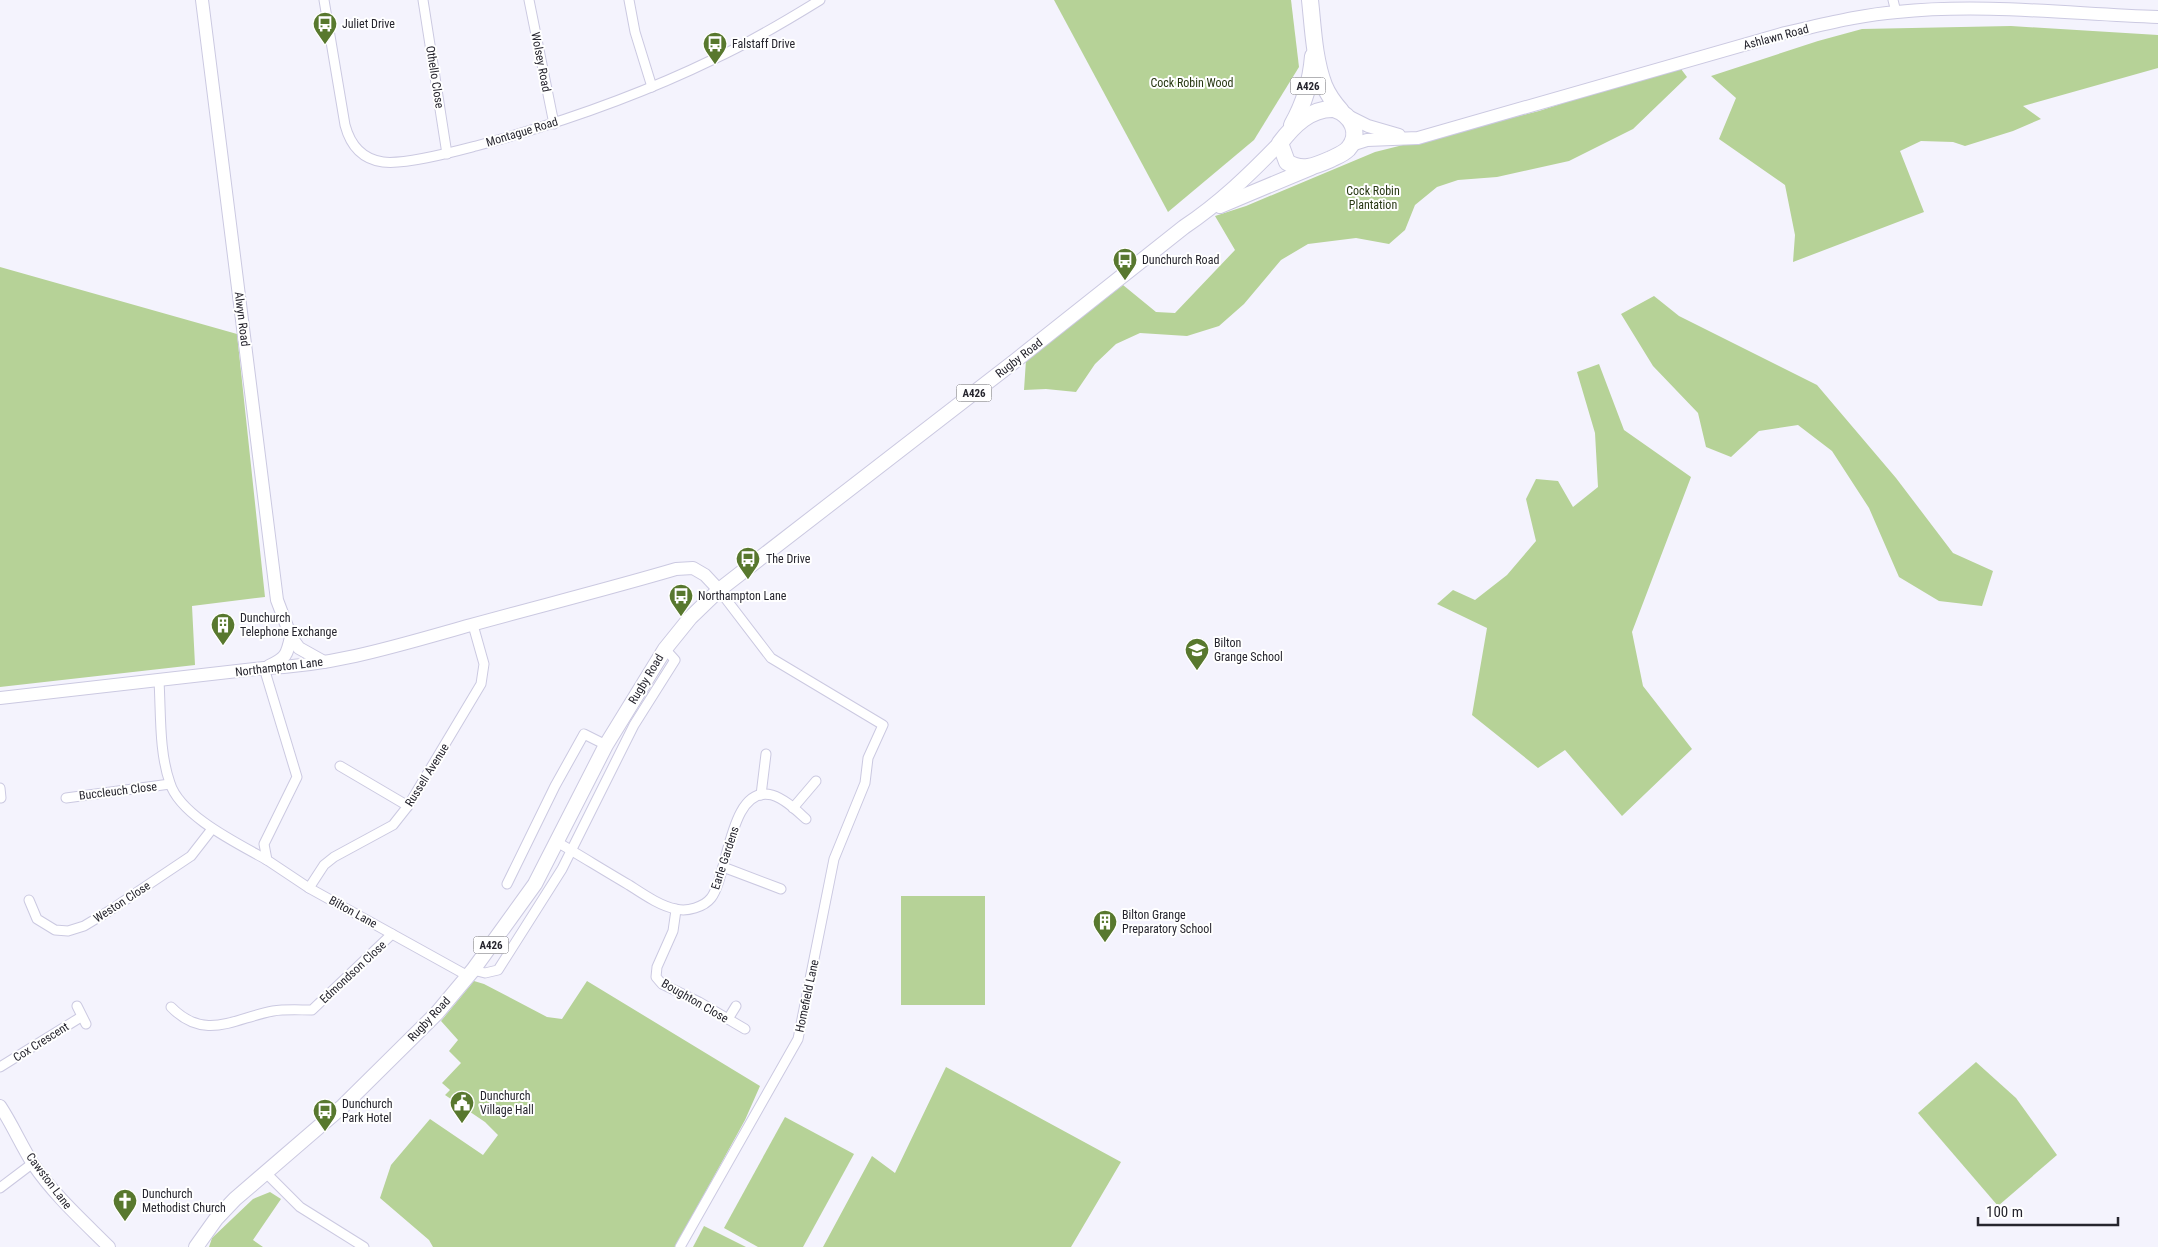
<svg xmlns="http://www.w3.org/2000/svg" width="2158" height="1247" viewBox="0 0 2158 1247" font-family="'Roboto Condensed',sans-serif">
<style>
.green{fill:#b6d297}
.lines{fill:none;stroke-linecap:round;stroke-linejoin:round}
.street-casing{stroke:#cbc9e1;stroke-width:11}
.secondary-casing{stroke:#cbc9e1;stroke-width:14}
.primary-casing{stroke:#cbc9e1;stroke-width:16}
.highway-casing{stroke:#cbc9e1;stroke-width:18}
.street{stroke:#fff;stroke-width:9}
.secondary{stroke:#fff;stroke-width:12}
.primary{stroke:#fff;stroke-width:14}
.highway{stroke:#fff;stroke-width:16}
.labels{text-anchor:middle;dominant-baseline:central;stroke-width:4;stroke-linejoin:round;paint-order:stroke}
.shield{fill:#fff;stroke:#67666d;stroke-width:1}
.shield-label{font-size:11px;font-weight:bold;fill:#26252e}
.poi-label{font-size:12px;fill:#26252e;stroke:#fff;text-anchor:start}
.street-label{font-size:12px;fill:#26252e;stroke:#fff}
.park-label{font-size:12px;fill:#283813;stroke:#fff}
</style>
<rect width="100%" height="100%" fill="#f4f3fd"/>
<g class="green">
<path d="M1054 0H1291L1299 67 1254 140 1168 212Z"/>
<path d="M2011 26 2158 35V68L2023 106 2041 119 2013 131 1965 146 1953 142 1921 141 1900 151 1924 212 1793 262 1795 235 1785 185 1719 139 1736 98 1711 76 1818 41 1862 29Z"/>
<path d="M1681 69 1687 77 1633 129 1569 161 1497 177 1458 180 1437 187 1415 205 1405 230 1389 244 1356 238 1308 244 1281 260 1244 304 1219 326 1187 336 1140 333 1116 344 1095 364 1076 392 1046 389 1024 390 1026 360 1123 285 1156 312 1175 313 1235 250 1215 216 1246 206 1375 152 1539 111 1619 85Z"/>
<path d="M0 267 237 334 265 597 192 606 195 665 0 687Z"/>
<path d="M1654 296 1679 316 1817 385 1896 478 1953 553 1993 571 1982 606 1939 601 1899 577 1869 508 1832 451 1798 425 1759 431 1731 457 1706 447 1698 413 1653 366 1621 314Z"/>
<path d="M1599 364 1624 430 1691 477 1632 632 1643 686 1692 749 1622 816 1565 750 1538 768 1472 715 1487 628 1437 604 1453 590 1475 600 1507 575 1536 541 1526 499 1536 479 1558 481 1573 507 1598 487 1595 433 1577 372Z"/>
<rect x="901" y="896" width="84" height="109"/>
<path d="M474 981 484 984 547 1017 562 1019 587 981 760 1086 745 1120 675 1247H433L429 1240 380 1198 391 1165 430 1119 483 1155 498 1135 485 1122 445 1095 450 1090 442 1083 461 1063 449 1051 458 1040 441 1021Z"/>
<path d="M1976 1062 2016 1098 2057 1155 1998 1206 1918 1113Z"/>
<path d="M946 1067 1121 1162 1071 1247H823L872 1156 895 1173Z"/>
<path d="M785 1117 854 1154 803 1247H758L724 1228Z"/>
<path d="M270 1192 281 1199 253 1240 263 1247H209L212 1238 253 1199Z"/>
<path d="M704 1226 746 1247H693Z"/>
</g>
<g class="lines">
<defs>
<g id="street">
<path d="M324 0 345 125C350 144 361 159 383 162 405 165 453 152 476 146 557 124 638 96 714 59 751 42 786 21 820 0"/>
<path d="M423 0 447 154"/>
<path d="M529 0 554 124"/>
<path d="M629 0 635 32 652 87"/>
<path d="M1893 0 1896 12"/>
<path d="M264 668 297 777 264 844 267 860 309 888 468 976"/>
<path d="M159 681C161 714 159 752 170 783 180 816 239 844 267 860"/>
<path d="M340 766 408 806"/>
<path d="M0 788 1 798"/>
<path d="M761 795 766 754"/>
<path d="M66 798 170 784"/>
<path d="M793 808 816 781"/>
<path d="M557 842C581 856 605 871 629 885 643 894 660 906 676 909 687 912 704 907 711 898 728 877 729 784 772 795 785 799 796 810 806 819"/>
<path d="M723 867 781 889"/>
<path d="M507 884 555 786 584 734 606 745"/>
<path d="M309 888 324 865 334 857 393 825 408 806 481 684 484 664 473 625"/>
<path d="M29 900 37 919 55 930 68 931 84 926 109 911 191 856 212 829"/>
<path d="M676 910 673 931 657 967 656 977 662 984 699 1002 745 1029"/>
<path d="M473 970 485 973 498 970 562 869 634 725 675 660 665 649"/>
<path d="M77 1006 86 1024"/>
<path d="M171 1007C205 1042 235 1018 273 1011 285 1009 299 1010 312 1010L392 934"/>
<path d="M728 1019 736 1006"/>
<path d="M0 1067 81 1017"/>
<path d="M266 1173 300 1207 364 1247"/>
<path d="M0 1188 33 1163"/>
<path d="M680 1247 798 1039 834 859 865 783 868 758 883 725 771 658 719 590"/>
</g>
<g id="secondary">
<path d="M202 0 277 600 291 637 299 648 324 662"/>
<path d="M1350 117 1368 126 1399 135"/>
<path d="M1351 145 1367 140 1418 138 1785 33C1822 25 1859 15 1897 12 1983 3 2071 14 2158 17"/>
<path d="M269 666C286 658 287 655 291 637"/>
<path d="M0 698 264 668C335 666 403 644 471 625 540 606 608 589 676 569L693 568 705 575 719 590"/>
<path d="M0 1106C12 1124 21 1145 33 1164 54 1195 82 1220 109 1247"/>
</g>
<g id="primary">
<path d="M1220 206 1311 168"/>
<path d="M196 1247 216 1219 235 1199 343 1106 437 1013 473 970 535 884 606 745 665 649 690 618 719 590 1015 361 1184 227C1220 203 1250 174 1280 143"/>
</g>
<g id="highway">
<path d="M1310 0C1313 27 1314 59 1324 85 1328 95 1334 103 1341 111"/>
<path d="M1334 109C1351 115 1362 133 1348 149 1343 154 1337 156 1331 159 1315 166 1302 172 1287 162L1280 143C1293 126 1310 108 1334 109Z"/>
<path d="M1292 125C1304 104 1311 81 1313 56"/>
</g>
</defs>
<use href="#street" class="street-casing"/>
<use href="#secondary" class="secondary-casing"/>
<use href="#primary" class="primary-casing"/>
<use href="#highway" class="highway-casing"/>
<use href="#street" class="street"/>
<use href="#secondary" class="secondary"/>
<use href="#primary" class="primary"/>
<use href="#highway" class="highway"/>
</g>
<defs>
<symbol id="bus-pin" viewBox="-11 -11 22 30"><path d="M0 17L-7.5 6A9.5 9.5 0 1 1 7.5 6Z" fill="#58782e" stroke="#fff"/><path d="M-5-6H5V4H4V6H2V4H-2V6H-4V4H-5ZM-3.5-4V0h7V-4ZM-3.5 1.2v1.5H-2V1.2ZM2 1.2v1.5H3.5V1.2Z" fill="#fff"/></symbol>
<symbol id="building-pin" viewBox="-11 -11 22 30"><path d="M0 17L-7.5 6A9.5 9.5 0 1 1 7.5 6Z" fill="#58782e" stroke="#fff"/><path d="M-4-6H4V6H1V3H-1V6H-4ZM-2.5-4.3h1.7v1.8h-1.7ZM.8-4.3h1.7v1.8H.8ZM-2.5-1h1.7V.8h-1.7ZM.8-1h1.7V.8H.8Z" fill="#fff"/></symbol>
<symbol id="school-pin" viewBox="-11 -11 22 30"><path d="M0 17L-7.5 6A9.5 9.5 0 1 1 7.5 6Z" fill="#58782e" stroke="#fff"/><path d="M0-5L7-2L0 1L-7-2ZM-4 1L0 2.5L4 1V4Q0 6-4 4Z" fill="#fff"/></symbol>
<symbol id="civic-pin" viewBox="-11 -11 22 30"><path d="M0 17L-7.5 6A9.5 9.5 0 1 1 7.5 6Z" fill="#58782e" stroke="#fff"/><path d="M-.6-6.5H3V-4.5H.6V-3L4-1V1h2V6H-6V1h2V-1L-.6-3ZM-1.2 2.5V6h2.4V2.5Z" fill="#fff"/></symbol>
<symbol id="church-pin" viewBox="-11 -11 22 30"><path d="M0 17L-7.5 6A9.5 9.5 0 1 1 7.5 6Z" fill="#58782e" stroke="#fff"/><path d="M-1.2-6h2.4v3.5h3.3v2.4h-3.3V6h-2.4V-.1h-3.3v-2.4h3.3Z" fill="#fff"/></symbol>
</defs>
<g fill-rule="evenodd">
<use href="#bus-pin" x="311" y="10" width="28" height="38"/>
<use href="#bus-pin" x="701" y="30" width="28" height="38"/>
<use href="#bus-pin" x="1111" y="246" width="28" height="38"/>
<use href="#bus-pin" x="734" y="545" width="28" height="38"/>
<use href="#bus-pin" x="667" y="582" width="28" height="38"/>
<use href="#building-pin" x="209" y="611" width="28" height="38"/>
<use href="#school-pin" x="1183" y="636" width="28" height="38"/>
<use href="#building-pin" x="1091" y="908" width="28" height="38"/>
<use href="#civic-pin" x="448" y="1089" width="28" height="38"/>
<use href="#bus-pin" x="311" y="1097" width="28" height="38"/>
<use href="#church-pin" x="111" y="1187" width="28" height="38"/>
</g>
<g class="labels">
<g class="shield">
<rect x="1290.5" y="77.5" width="35" height="17" rx="4"/>
<rect x="956.5" y="384.5" width="35" height="17" rx="4"/>
<rect x="473.5" y="936.5" width="35" height="17" rx="4"/>
</g>
<g class="shield-label">
<text x="1308" y="86">A426</text>
<text x="974" y="393">A426</text>
<text x="491" y="945">A426</text>
</g>
<g class="poi-label">
<text x="342" y="24">Juliet Drive</text>
<text x="732" y="44">Falstaff Drive</text>
<text x="1142" y="260">Dunchurch Road</text>
<text x="766" y="559">The Drive</text>
<text x="698" y="596">Northampton Lane</text>
<text x="240" y="618">Dunchurch<tspan x="240" dy="14">Telephone Exchange</tspan></text>
<text x="1214" y="643">Bilton<tspan x="1214" dy="14">Grange School</tspan></text>
<text x="1122" y="915">Bilton Grange<tspan x="1122" dy="14">Preparatory School</tspan></text>
<text x="480" y="1096">Dunchurch<tspan x="480" dy="14">Village Hall</tspan></text>
<text x="342" y="1104">Dunchurch<tspan x="342" dy="14">Park Hotel</tspan></text>
<text x="142" y="1194">Dunchurch<tspan x="142" dy="14">Methodist Church</tspan></text>
</g>
<g class="street-label">
<text transform="translate(1776 37) rotate(-15)">Ashlawn Road</text>
<text transform="translate(541 62) rotate(79)">Wolsey Road</text>
<text transform="translate(435 77) rotate(81)">Othello Close</text>
<text transform="translate(522 132) rotate(-17)">Montague Road</text>
<text transform="translate(242 319) rotate(83)">Alwyn Road</text>
<text transform="translate(1019 358) rotate(-38)">Rugby Road</text>
<text transform="translate(279 667) rotate(-7)">Northampton Lane</text>
<text transform="translate(646 679) rotate(-59)">Rugby Road</text>
<text transform="translate(427 775) rotate(-58)">Russell Avenue</text>
<text transform="translate(118 791) rotate(-7)">Buccleuch Close</text>
<text transform="translate(725 858) rotate(-72)">Earle Gardens</text>
<text transform="translate(122 902) rotate(-33)">Weston Close</text>
<text transform="translate(353 912) rotate(29)">Bilton Lane</text>
<text transform="translate(353 972) rotate(-43)">Edmondson Close</text>
<text transform="translate(807 996) rotate(-78)">Homefield Lane</text>
<text transform="translate(695 1001) rotate(30)">Boughton Close</text>
<text transform="translate(429 1019) rotate(-47)">Rugby Road</text>
<text transform="translate(41 1042) rotate(-32)">Cox Crescent</text>
<text transform="translate(49 1181) rotate(53)">Cawston Lane</text>
</g>
<g class="park-label">
<text x="1192" y="83">Cock Robin Wood</text>
<text x="1373" y="191">Cock Robin<tspan x="1373" dy="14">Plantation</tspan></text>
</g>
</g>
<path d="M1978 1217v8h140v-8" fill="none" stroke="#26252e" stroke-width="2.5"/>
<text x="1986" y="1217" font-size="15" fill="#26252e" stroke="#ffffff" stroke-width="4" paint-order="stroke">100 m</text>
</svg>
